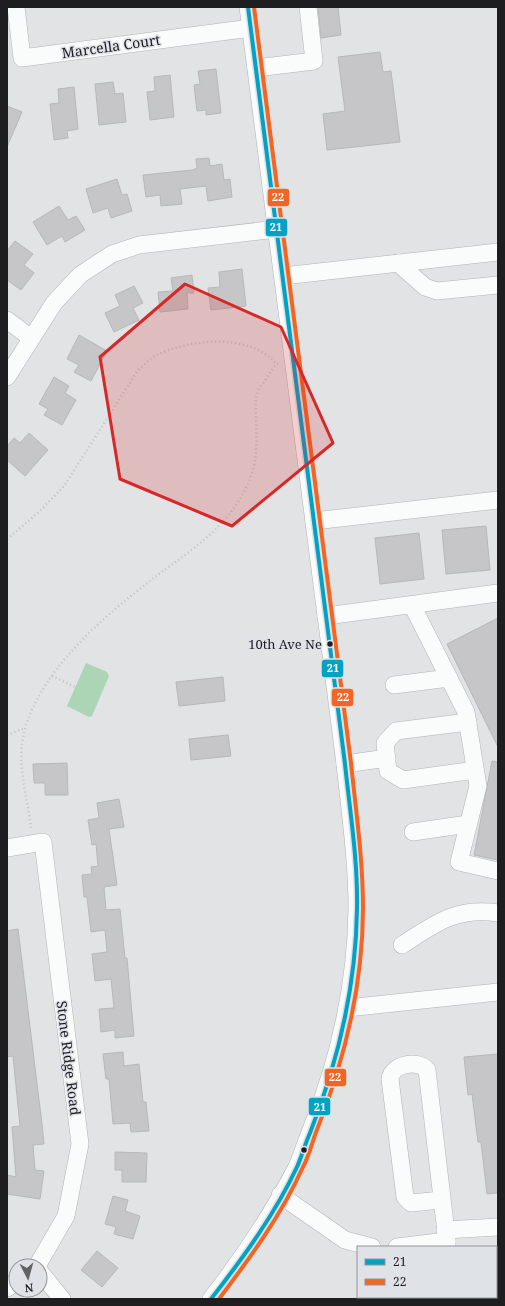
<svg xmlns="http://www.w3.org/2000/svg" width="505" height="1306" viewBox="0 0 505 1306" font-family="'Noto Serif',serif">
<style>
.park{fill:#abd5b5}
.building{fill:#c6c6c8;stroke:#b7b8b9}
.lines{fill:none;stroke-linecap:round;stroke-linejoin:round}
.minor-casing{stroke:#b1b3b5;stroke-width:18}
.path{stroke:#c2c2c3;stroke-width:2.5;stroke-dasharray:1 3;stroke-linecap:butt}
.minor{stroke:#fafbfb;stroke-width:17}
.bus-1-casing{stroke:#dfe2e7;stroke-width:7}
.bus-2-casing{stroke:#dfe2e7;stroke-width:7}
.bus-1{stroke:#02a2c5;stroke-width:4}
.bus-2{stroke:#f26522;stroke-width:4}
.marked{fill:#d62828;fill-opacity:0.2;stroke:#d62828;stroke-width:3;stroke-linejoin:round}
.bus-dot{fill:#1e1e20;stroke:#dfe2e7;stroke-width:1.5}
.labels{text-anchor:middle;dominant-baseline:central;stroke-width:3;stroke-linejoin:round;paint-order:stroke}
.bus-label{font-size:13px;fill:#1e1e20;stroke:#dfe2e7;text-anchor:end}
.street-label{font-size:14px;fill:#1e1e20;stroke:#dfe2e7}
.line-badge{stroke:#dfe2e7;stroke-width:1.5}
.badge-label{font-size:11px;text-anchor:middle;font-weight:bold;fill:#fff}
</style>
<rect width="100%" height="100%" fill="#e1e3e5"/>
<path class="park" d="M86 663 107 672 109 676 92 716 89 717 67 706Z"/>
<g class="building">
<path d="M318 7H338L341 35 321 38Z"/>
<path d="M380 52 383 72 391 71 400 142 327 150 323 114 345 111 338 57Z"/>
<path d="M216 69 221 113 206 115V110L197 111 194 85 200 84 198 71Z"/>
<path d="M170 75 174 117 150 120 147 92 155 91 154 77Z"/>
<path d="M113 82 115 94 123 93 126 122 99 125 95 84Z"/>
<path d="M74 87 78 129 67 131 68 138 54 140 50 104 59 103 58 89Z"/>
<path d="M7 106 22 112 7 147Z"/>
<path d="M209 158 210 166 222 164 224 180 230 179 232 197 208 201 206 186 180 189 182 204 161 206 160 195 146 197 143 175 192 170 197 168 196 159Z"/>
<path d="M117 179 122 195 127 194 132 211 111 218 108 208 93 213 86 189Z"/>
<path d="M59 206 68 220 76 216 85 230 65 242 62 236 47 245 33 222Z"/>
<path d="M15 241 33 254 24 265 34 273 21 290 7 280V251Z"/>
<path d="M242 269 246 306 211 310 208 288 220 287 219 272Z"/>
<path d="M192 275 194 293H187L188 309 160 312 158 292 173 291 171 278Z"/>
<path d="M134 286 143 303 133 308 139 320 114 332 105 313 120 306 115 295Z"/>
<path d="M79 335 107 351 91 381 74 372 79 365 67 359Z"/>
<path d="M54 377 69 386 65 393 76 400 62 425 44 415 48 409 39 404Z"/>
<path d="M29 433 48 450 25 476 7 460V446L14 438 20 443Z"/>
<path d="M486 526 490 570 446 574 442 530Z"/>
<path d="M419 533 424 579 380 584 375 538Z"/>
<path d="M498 618V747L447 644Z"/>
<path d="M223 677 225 701 179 706 176 682Z"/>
<path d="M228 735 231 756 191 760 189 739Z"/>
<path d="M492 761 498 762V860L474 855Z"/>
<path d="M67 763 68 795H45V783H34L33 764Z"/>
<path d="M119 799 124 827 109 829 117 885 104 887 106 910 120 909 125 958H127L134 1036 115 1038V1030L101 1032 99 1009 114 1008 111 979 95 981 92 954 107 952 105 930 91 932 87 897H84L82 875 92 874 91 867 98 866 96 844 92 845 88 820 99 818 97 803Z"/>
<path d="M18 929 42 1124 44 1144 33 1145 35 1170 44 1171 40 1199 7 1194V1175L16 1177 12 1127 20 1126 13 1056 7 1057V931Z"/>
<path d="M123 1052 124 1066 139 1064 143 1102H146L149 1131 131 1132 130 1123 113 1124 109 1079H106L103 1054Z"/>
<path d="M498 1054V1193L487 1194 481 1142H478L472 1094 468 1095 464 1057Z"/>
<path d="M115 1152 147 1153 146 1182H122V1170H115Z"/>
<path d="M113 1196 128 1200 125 1211 140 1216 133 1239 114 1234 116 1227 105 1224Z"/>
<path d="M97 1251 118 1268 102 1287 81 1270Z"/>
</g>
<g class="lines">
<defs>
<g id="minor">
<path d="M16 7 22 58 251 28"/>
<path d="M256 68 314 61 308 7"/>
<path d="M398 263 425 287 437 291 498 285"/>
<path d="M283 276 498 252"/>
<path d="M7 320 31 338"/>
<path d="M7 377 54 303 80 275 112 254 139 245 277 229"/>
<path d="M314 521 498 500"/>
<path d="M412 605 466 712 478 786 459 862 498 871"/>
<path d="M326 616 498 593"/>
<path d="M394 685 449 678"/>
<path d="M468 722 396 731 385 743 388 771 403 780 475 770"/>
<path d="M345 764 387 758"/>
<path d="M413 832 468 824"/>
<path d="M7 848 43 842 80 1144 66 1216 37 1266"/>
<path d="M402 945C436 923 456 907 498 913"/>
<path d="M347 1008 498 992"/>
<path d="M280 1195 345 1240 372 1247"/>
<path d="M441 1200 411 1203 405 1197 390 1079C392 1064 418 1059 427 1070L447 1241"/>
<path d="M445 1230 498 1227"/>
<path d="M397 1247 447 1241V1247"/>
<path d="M496 1261H498"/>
<path d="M40 1272 62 1299"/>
<path d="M7 1288 16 1282"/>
<path d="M452 1297 453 1299"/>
<path d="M211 1299C243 1258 273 1213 297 1167 302 1155 306 1142 311 1130 339 1060 356 984 357 909 357 860 350 812 345 764L248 7"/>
</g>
</defs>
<use href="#minor" class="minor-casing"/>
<g class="path">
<path d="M7 539 38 513 64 486 138 370C144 365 149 359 155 356 187 339 251 332 276 364"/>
<path d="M52 676 75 687"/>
<path d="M7 735 25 728"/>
<path d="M31 828C28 801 19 772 22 744 31 677 104 616 155 577 193 549 234 523 251 476 260 452 255 423 256 398L259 389 276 364 279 363"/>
</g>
<use href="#minor" class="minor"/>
<defs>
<path id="bus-1" d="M211 1299C243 1258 275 1214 297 1167 302 1156 305 1144 310 1133 338 1062 356 986 357 909 358 860 350 812 345 764L248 7"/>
<path id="bus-2" d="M219 1299C249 1259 281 1216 302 1169 308 1158 311 1147 315 1135 344 1063 363 986 363 908 363 860 356 811 351 763L254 7"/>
</defs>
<use href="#bus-1" class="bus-1-casing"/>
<use href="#bus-2" class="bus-2-casing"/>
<use href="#bus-1" class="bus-1"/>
<use href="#bus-2" class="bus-2"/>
</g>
<path class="marked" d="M185 284 281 327 333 443 232 526 120 479 100 357Z"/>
<g class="bus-dot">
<circle cx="330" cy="644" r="3.5"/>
<circle cx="304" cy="1150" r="3.5"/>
</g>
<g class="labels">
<g class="bus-label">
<text x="322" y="644">10th Ave Ne</text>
</g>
<g class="street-label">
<text transform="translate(111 46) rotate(-8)">Marcella Court</text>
<text transform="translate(69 1058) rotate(83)">Stone Ridge Road</text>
</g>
</g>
<g class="line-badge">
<rect x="267" y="188" width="23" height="19" rx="4" fill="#f26522"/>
<rect x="265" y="218" width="23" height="19" rx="4" fill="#02a2c5"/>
<rect x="321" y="659" width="23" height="19" rx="4" fill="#02a2c5"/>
<rect x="331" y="688" width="23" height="19" rx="4" fill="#f26522"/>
<rect x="324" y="1068" width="23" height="19" rx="4" fill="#f26522"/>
<rect x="308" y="1097" width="23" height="19" rx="4" fill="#02a2c5"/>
</g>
<g class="badge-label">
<text x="278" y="201">22</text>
<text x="276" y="231">21</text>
<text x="333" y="672">21</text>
<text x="343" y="701">22</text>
<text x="335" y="1081">22</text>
<text x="320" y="1111">21</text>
</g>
<rect width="505" height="1306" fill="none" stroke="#1e1e20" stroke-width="16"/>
<rect x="357" y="1246" width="140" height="52" fill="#dfe2e7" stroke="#929497"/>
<rect x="365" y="1259" width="20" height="6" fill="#02a2c5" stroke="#929497"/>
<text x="393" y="1266" font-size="12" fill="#1e1e20">21</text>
<rect x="365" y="1279" width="20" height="6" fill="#f26522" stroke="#929497"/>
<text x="393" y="1286" font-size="12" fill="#1e1e20">22</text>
<g transform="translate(28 1278) rotate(174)"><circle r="19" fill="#dfe2e7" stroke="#929497"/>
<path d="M0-3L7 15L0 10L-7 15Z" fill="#626365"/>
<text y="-6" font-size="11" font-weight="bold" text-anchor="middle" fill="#1e1e20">N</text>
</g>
</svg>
